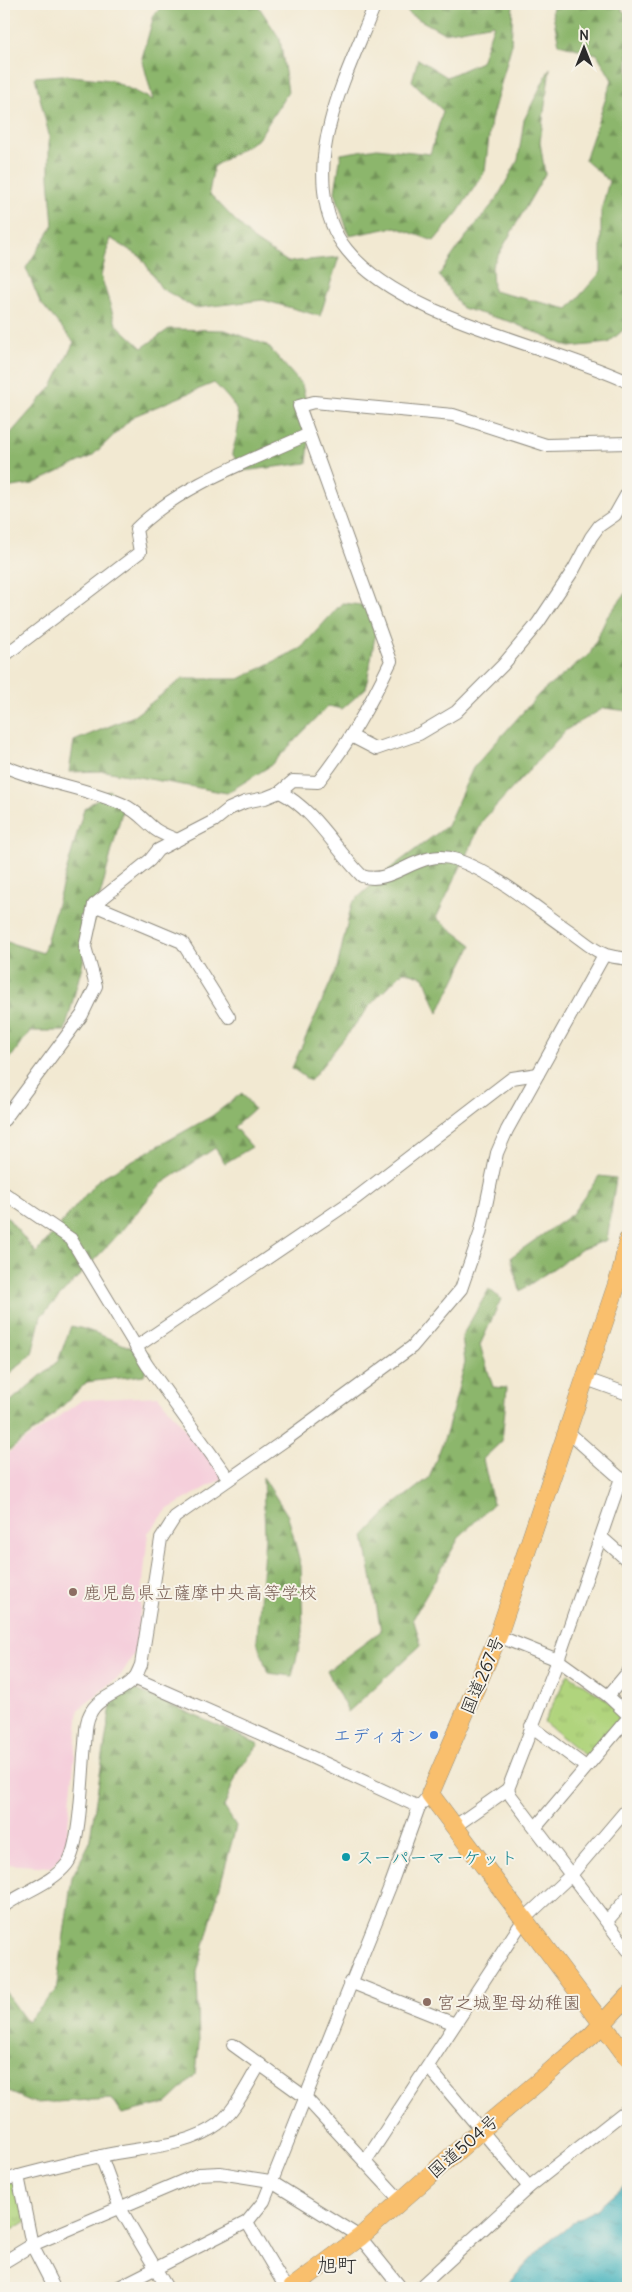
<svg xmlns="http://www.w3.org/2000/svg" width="632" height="2292" viewBox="0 0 632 2292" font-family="Delius,'Klee One',sans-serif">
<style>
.built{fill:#f5cfdb}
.forest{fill:url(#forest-firs);stroke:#5c704c}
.park{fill:url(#park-tufts);stroke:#6e8054}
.water{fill:url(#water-ripples);stroke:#386f74}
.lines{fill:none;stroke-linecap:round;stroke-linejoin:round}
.minor-casing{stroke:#8e8a7e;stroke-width:14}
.highway-casing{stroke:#8e8a7e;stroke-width:19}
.minor{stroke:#fff;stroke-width:12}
.highway{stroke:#f9bf6d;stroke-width:18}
.education-dot{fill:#8d6e63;stroke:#f7f3e8;stroke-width:2}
.shop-dot{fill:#3f7fe0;stroke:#f7f3e8;stroke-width:2}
.culture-dot{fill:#0f9aa8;stroke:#f7f3e8;stroke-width:2}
.labels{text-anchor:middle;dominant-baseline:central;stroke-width:4;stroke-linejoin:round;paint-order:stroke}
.education-label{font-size:18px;fill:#785e54;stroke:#f7f3e8;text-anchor:start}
.street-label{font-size:18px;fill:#2b2b2b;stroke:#f7f3e8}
.shop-label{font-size:18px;fill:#366cbe;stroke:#f7f3e8;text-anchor:end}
.culture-label{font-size:18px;fill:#0d838f;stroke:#f7f3e8;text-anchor:start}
.quarter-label{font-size:20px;fill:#2b2b2b;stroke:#f7f3e8}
</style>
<defs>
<pattern id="forest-firs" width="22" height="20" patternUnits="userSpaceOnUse" patternTransform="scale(1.25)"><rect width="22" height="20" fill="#8cb66c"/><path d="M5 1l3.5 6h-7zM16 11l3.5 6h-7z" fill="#739459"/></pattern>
<pattern id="park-tufts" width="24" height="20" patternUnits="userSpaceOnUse" patternTransform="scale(1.25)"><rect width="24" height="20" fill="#b0d47d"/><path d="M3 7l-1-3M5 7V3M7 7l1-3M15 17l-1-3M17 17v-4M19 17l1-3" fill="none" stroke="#98b66c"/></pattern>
<pattern id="water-ripples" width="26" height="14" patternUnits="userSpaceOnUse" patternTransform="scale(1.25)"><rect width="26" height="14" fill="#44b3be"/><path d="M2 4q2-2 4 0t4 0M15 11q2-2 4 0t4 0" fill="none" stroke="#39929b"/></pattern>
</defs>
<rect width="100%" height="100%" fill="#f7f3e8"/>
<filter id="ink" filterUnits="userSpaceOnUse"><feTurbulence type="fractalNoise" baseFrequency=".02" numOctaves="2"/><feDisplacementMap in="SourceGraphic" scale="10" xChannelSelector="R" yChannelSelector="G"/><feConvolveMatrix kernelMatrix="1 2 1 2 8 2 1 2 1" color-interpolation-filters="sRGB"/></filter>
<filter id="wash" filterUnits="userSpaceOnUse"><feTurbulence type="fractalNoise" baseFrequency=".0096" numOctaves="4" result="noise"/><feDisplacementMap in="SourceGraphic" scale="20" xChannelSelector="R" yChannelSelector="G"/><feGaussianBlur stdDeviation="1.12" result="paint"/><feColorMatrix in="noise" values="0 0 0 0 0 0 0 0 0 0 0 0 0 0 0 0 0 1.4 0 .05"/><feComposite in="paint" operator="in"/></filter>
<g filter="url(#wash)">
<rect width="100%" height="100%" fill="#f2e9d2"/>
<path class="built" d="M158 1396 225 1477 168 1509 148 1533 136 1651 121 1675 79 1709 66 1848 52 1867 4 1864V1456L82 1400Z"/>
<g class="forest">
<path d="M164 4H257L280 39 288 92 258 139 214 166 209 193 254 240 288 262 339 257 320 316 263 300 195 308 161 288 141 257 110 238 101 276 116 324 142 348 169 329 225 330 267 345 302 385 311 422 307 463 243 471 232 453C243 415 242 411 214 383L134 416 92 456 33 484 4 488V441L53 385 74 342 40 302 26 268 53 226 49 177V135L35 77 62 75 111 80 153 100 142 58 154 15Z"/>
<path d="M401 4H513L511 47 491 120 485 171 458 212 434 241 395 227 349 236 335 192 341 154 377 148 430 154 443 111 412 81 418 59 447 77 481 62 494 24 444 33 411 15Z"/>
<path d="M554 4H621L622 11 628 14V326L608 343 569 347 511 322 462 308 439 275 464 239 496 200 518 160 524 120 550 68 540 142 545 174 492 266 493 291 568 309 601 272V211L609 181 585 160 612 80 597 54 559 44 552 11Z"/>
<path d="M628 590V711L604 708 566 730 483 820 436 918 472 945 438 1013 424 977 404 971 373 1002 310 1081 292 1068 337 968 352 903 392 867 447 826 473 768 540 693 590 654 607 617Z"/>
<path d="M342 603 380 607 366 688 342 709 328 706 270 766 227 793 105 771 69 772 74 741 134 716 182 679H239L301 648Z"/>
<path d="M109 790 124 804 65 1031H30L4 1067V941L43 953 84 809Z"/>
<path d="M242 1093 254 1109 234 1127 252 1147 225 1163 215 1148 160 1185 116 1237 41 1316 32 1354 4 1378V1213L36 1253 99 1179 212 1116Z"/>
<path d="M599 1176 616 1178 607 1240 582 1249 520 1291 511 1257 572 1214Z"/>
<path d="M489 1289 501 1299 480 1345 493 1387 507 1388 502 1441 483 1459 493 1504 460 1536 413 1618 421 1645 348 1712 327 1671 381 1631 364 1536 395 1504 429 1478 447 1431 465 1363 462 1336Z"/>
<path d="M71 1326C99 1331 123 1347 151 1354L144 1375 87 1382 45 1423 10 1450 4 1451V1407L58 1361Z"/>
<path d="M263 1477 288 1516 301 1566 303 1632 292 1676 268 1673 257 1641 265 1536Z"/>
<path d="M130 1687 259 1744 238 1771 224 1807 236 1826 197 1972 199 2043 196 2075 167 2103 122 2114 112 2099 35 2103 4 2090V1990L27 2022 56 1991 72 1877 89 1844 112 1699Z"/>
</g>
<g class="park">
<path d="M568 1674 607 1700 624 1718 589 1759 544 1722Z"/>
<path d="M18 2176 27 2221 4 2235V2180Z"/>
</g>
<path class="water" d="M628 2182V2288H504L544 2245 570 2226 575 2220 597 2209Z"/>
</g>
<g filter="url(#ink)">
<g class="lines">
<defs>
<g id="minor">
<path d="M375 4C360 43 340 83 330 124 319 165 319 216 347 250 402 319 548 344 628 382"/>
<path d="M4 656 140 552 136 529C180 485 252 460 309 434"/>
<path d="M351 736 376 749 419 734 456 712 503 665 538 623 574 569 591 537 599 526 615 515 628 492"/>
<path d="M4 766C42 783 84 787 122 804 139 812 143 820 156 830 162 834 170 837 177 840"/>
<path d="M280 792 293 781 318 782C349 743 370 705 391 661L299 406 314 402 453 415 546 445 628 443"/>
<path d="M94 905 182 942 229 1017"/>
<path d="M4 1120 82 1015 96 986 85 947 94 905 150 860 158 850 214 821 229 809 245 802 265 798 280 792C316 811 334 848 362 876 393 887 419 846 457 860 497 874 536 908 571 932 581 939 594 951 606 955 613 957 621 958 628 959"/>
<path d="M4 1193 71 1239 147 1365 229 1479"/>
<path d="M136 1347 356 1198 512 1078 538 1074"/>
<path d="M586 1379 628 1394"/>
<path d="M568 1432 628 1485"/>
<path d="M621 1478 558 1660 508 1789 511 1796 628 1950"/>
<path d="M601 1537 628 1561"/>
<path d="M498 1636 558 1660 608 1696 628 1715"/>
<path d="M134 1678 277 1741 419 1807"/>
<path d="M608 1696 628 1672"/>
<path d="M531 1726 586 1767"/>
<path d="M454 1827 508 1789"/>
<path d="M536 1827 628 1718"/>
<path d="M4 1906C23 1892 52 1883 67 1864 81 1846 82 1770 85 1744 86 1734 85 1723 90 1714 98 1696 122 1693 134 1679 137 1675 139 1669 141 1665L161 1539 175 1517 284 1441 412 1347 461 1289 480 1234 497 1153 507 1130 604 955"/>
<path d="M607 1921 628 1897"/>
<path d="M350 1982 455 2024"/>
<path d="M233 2045 305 2097 401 2201"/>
<path d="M428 2067 529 2187"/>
<path d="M101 2156 120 2208 167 2288"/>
<path d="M365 2162 524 1919 571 1875 628 1808"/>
<path d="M18 2176 32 2245 54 2288"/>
<path d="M4 2180C36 2171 69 2163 101 2156 139 2147 186 2148 218 2124 236 2110 248 2083 260 2064"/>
<path d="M247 2222 286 2288"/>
<path d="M4 2262 32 2245 199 2174 220 2173 270 2181 360 2237 401 2288"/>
<path d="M117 2288 247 2222 264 2201 391 1884 419 1807 430 1794"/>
<path d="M419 2288 529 2187 628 2109"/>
</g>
<g id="highway">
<path d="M628 1240 622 1269 498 1636 430 1794 628 2058"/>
<path d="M292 2288 360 2237 481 2130 538 2082 591 2036 628 1996"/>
</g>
</defs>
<use href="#minor" class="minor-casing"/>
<use href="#highway" class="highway-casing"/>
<use href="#minor" class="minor"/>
<use href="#highway" class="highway"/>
</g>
</g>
<g class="education-dot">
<circle cx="73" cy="1592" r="5"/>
<circle cx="427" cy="2002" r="5"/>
</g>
<circle class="shop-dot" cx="434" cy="1735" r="5"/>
<circle class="culture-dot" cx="346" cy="1857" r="5"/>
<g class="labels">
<g class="education-label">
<text x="83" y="1592">鹿児島県立薩摩中央高等学校</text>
<text x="437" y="2002">宮之城聖母幼稚園</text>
</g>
<g class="street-label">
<text transform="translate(482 1675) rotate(-67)">国道267号</text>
<text transform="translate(463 2146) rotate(-41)">国道504号</text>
</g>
<g class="shop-label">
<text x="424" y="1735">エディオン</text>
</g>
<g class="culture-label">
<text x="356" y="1857">スーパーマーケット</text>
</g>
<g class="quarter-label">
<text x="337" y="2264">旭町</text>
</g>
</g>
<rect width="632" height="2292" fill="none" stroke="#f7f3e8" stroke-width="20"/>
<g transform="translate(584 48)" stroke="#f7f3e8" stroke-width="4" paint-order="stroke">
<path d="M0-4L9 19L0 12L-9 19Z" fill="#2b2b2b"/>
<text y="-8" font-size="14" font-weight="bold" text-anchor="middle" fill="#2b2b2b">N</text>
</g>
</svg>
